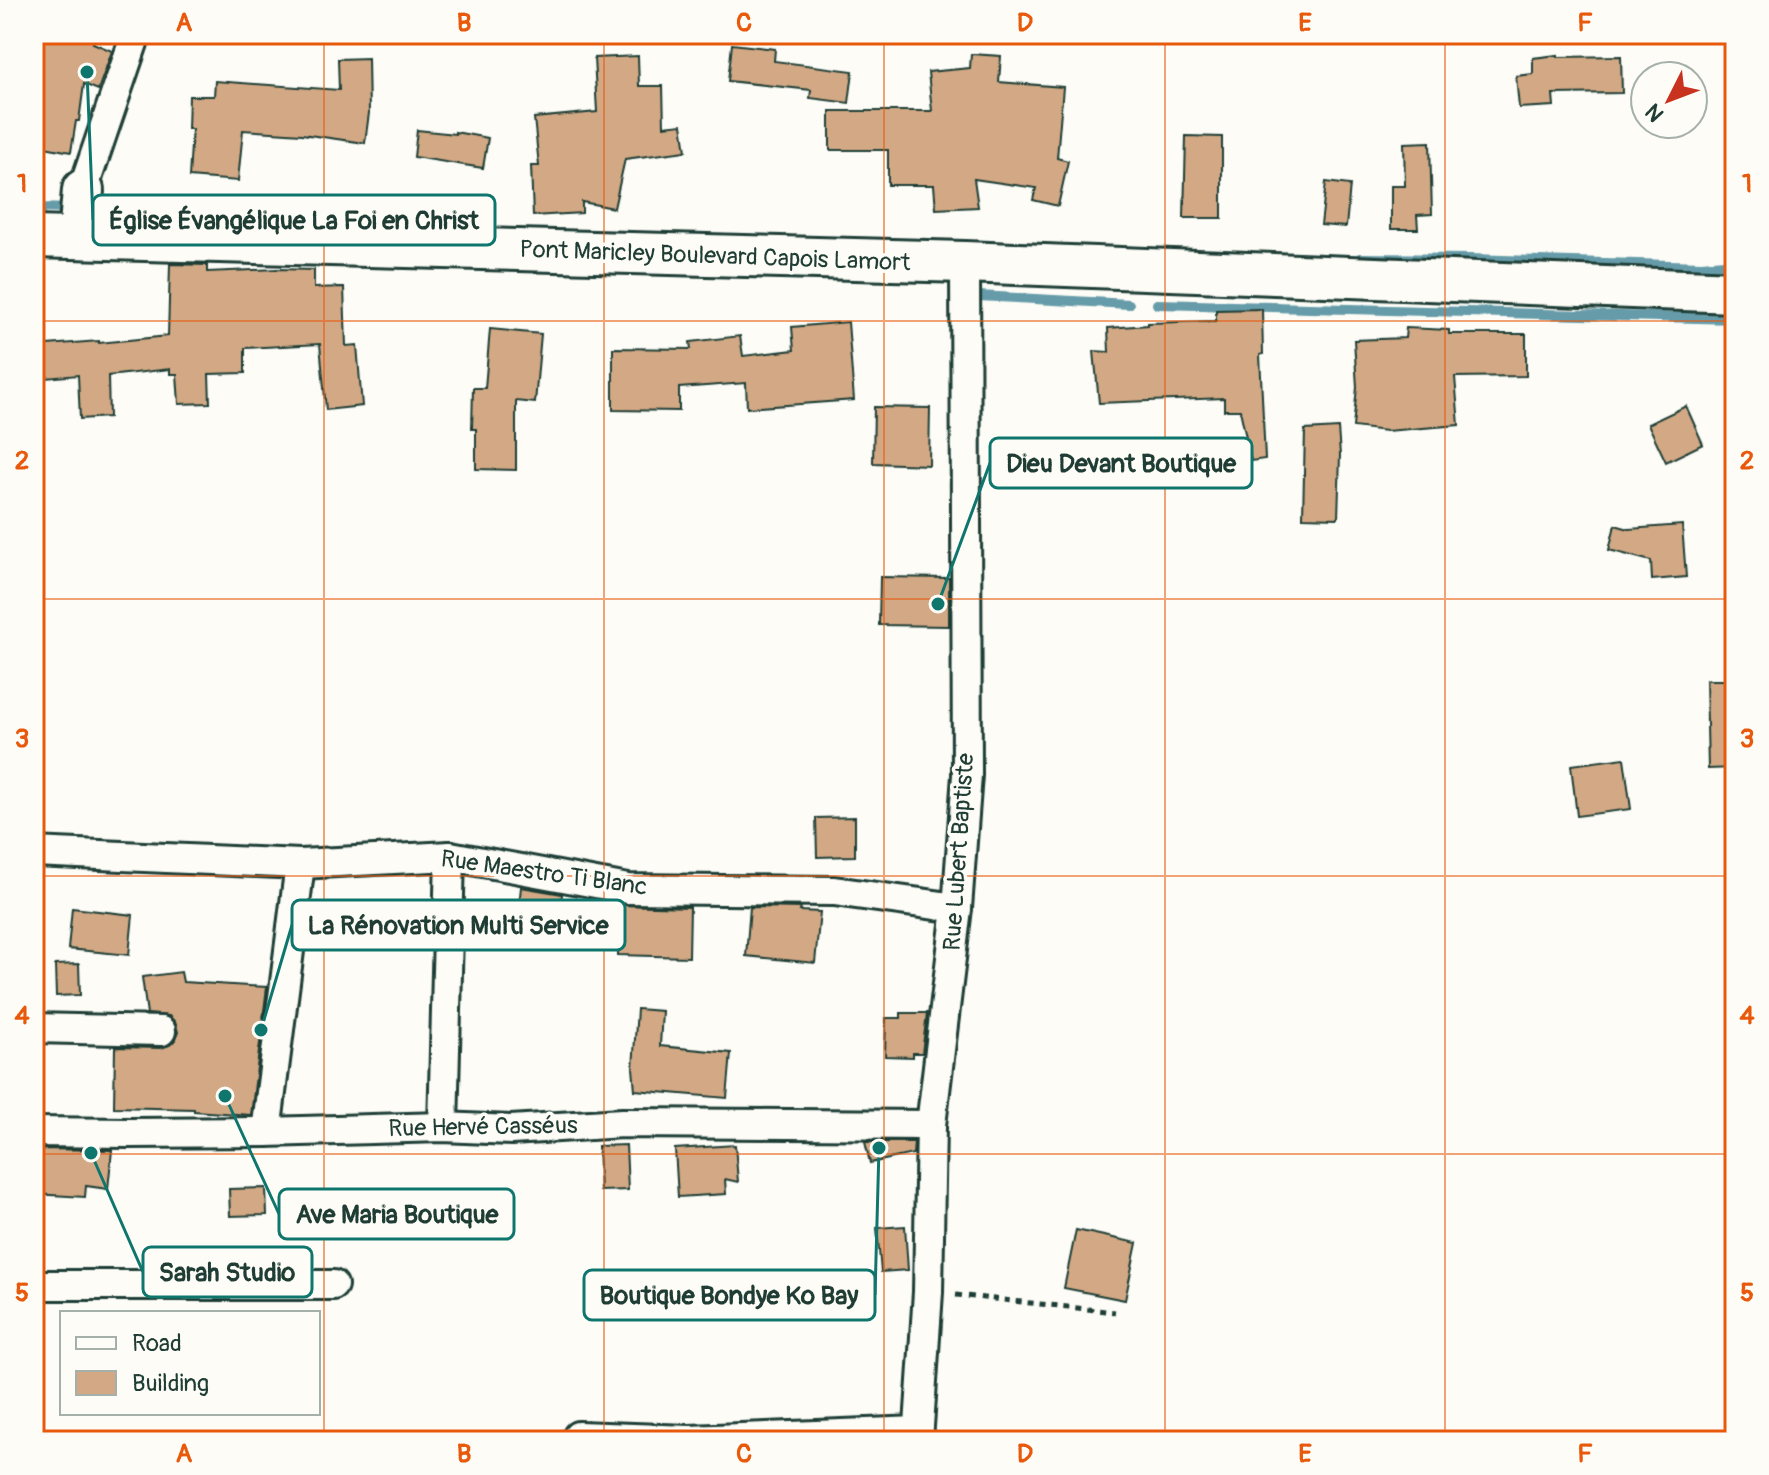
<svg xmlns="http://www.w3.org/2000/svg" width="1769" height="1475" viewBox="0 0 1769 1475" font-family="Pangolin,sans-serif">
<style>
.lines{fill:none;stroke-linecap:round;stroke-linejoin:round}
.stream{stroke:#669ca9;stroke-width:10}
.building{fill:#d3a985;stroke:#1f3d34;stroke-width:2}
.street-casing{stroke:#1f3d34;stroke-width:34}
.secondary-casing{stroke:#1f3d34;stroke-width:46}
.path{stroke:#1f3d34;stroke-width:5;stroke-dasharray:6 6;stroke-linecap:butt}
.street{stroke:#fdfcf7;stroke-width:28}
.secondary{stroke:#fdfcf7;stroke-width:40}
.grid{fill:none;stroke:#e8590c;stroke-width:2;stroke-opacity:0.55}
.labels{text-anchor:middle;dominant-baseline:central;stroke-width:7;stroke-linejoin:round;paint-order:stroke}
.street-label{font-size:24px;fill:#1f3d34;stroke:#fdfcf7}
.leader{fill:none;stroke:#0f766e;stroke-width:3}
.callout-dot{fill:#0f766e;stroke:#fdfcf7;stroke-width:3}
.callout{fill:#fdfcf7;stroke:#0f766e;stroke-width:3}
.callout-label{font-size:26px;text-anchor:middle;font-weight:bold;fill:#1f3d34}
.neatline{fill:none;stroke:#e8590c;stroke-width:3}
.grid-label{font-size:26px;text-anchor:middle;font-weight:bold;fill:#e8590c}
</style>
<rect width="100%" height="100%" fill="#fdfcf7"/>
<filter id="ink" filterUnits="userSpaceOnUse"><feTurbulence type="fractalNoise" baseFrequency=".0125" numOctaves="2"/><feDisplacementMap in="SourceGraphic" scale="16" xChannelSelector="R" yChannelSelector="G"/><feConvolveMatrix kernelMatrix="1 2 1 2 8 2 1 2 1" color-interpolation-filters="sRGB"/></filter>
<g filter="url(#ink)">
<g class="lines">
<g class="stream">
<path d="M34 208 75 209"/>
<path d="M91 209 250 224"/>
<path d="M1361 258 1470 259 1702 266 1735 263"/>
<path d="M978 296 1129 304"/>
<path d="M1157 304 1735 319"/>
</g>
</g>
<g class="building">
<path d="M34 34H97L93 43 112 51 98 90 84 84 79 121H76L71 152 34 145Z"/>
<path d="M732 44 775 49 774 61 853 71 849 103 810 98 811 90 728 81Z"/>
<path d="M971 54 1001 56 999 82 1063 87 1057 158 1068 161 1058 206 1033 200 1036 188 974 179 978 207 936 209 934 185H888V150H830V111H932L928 72 970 68Z"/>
<path d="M1558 55V57L1621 56 1622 93 1553 94 1554 106 1519 108 1516 76 1533 74V58Z"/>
<path d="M638 56 639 86H663L664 126 682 124 686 151 625 159 614 208 582 202V213L533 216 531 166H539L534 118 597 112 594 58Z"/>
<path d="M368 58 369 113 365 143 302 134 243 130 238 181 189 177 192 129H188L189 96H214L215 81 339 90 338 59Z"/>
<path d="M417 130 455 134V132L488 138 483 168 414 157Z"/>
<path d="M1186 136 1222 137V218H1184Z"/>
<path d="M1430 142 1432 214 1417 215 1418 229H1391V186H1405L1404 143Z"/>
<path d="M1326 182 1350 185 1346 227 1321 225Z"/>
<path d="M170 264 207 265V272L278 269 314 270V288L344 287 346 346 357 345 362 406 326 410 320 344 245 348V373L209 374 210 403 179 404 177 374H170V369L108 376 109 417 80 419 78 375 46 378V374L34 375V346L99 341V343L168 336Z"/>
<path d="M1262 309 1263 354 1260 355 1265 459 1251 461 1240 410H1224V398L1099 403 1094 351 1109 352 1108 328 1148 325V323L1216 321V310Z"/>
<path d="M848 322 854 400 747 408 746 383 679 388V411L613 410V348L691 349 690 342 740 336 743 356 794 350 792 327Z"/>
<path d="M1406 328 1449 330V334H1526V376L1455 377 1459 425 1386 431 1353 427 1357 387 1354 340 1405 338Z"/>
<path d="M490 329 541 334 535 403 516 401V470L476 469V429H472L473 388H485Z"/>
<path d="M1686 406 1703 444 1666 462 1648 424Z"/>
<path d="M874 407 930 408 929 465 873 463Z"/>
<path d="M1338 428 1340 455 1338 518 1303 517 1305 430Z"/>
<path d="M1615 525 1629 529 1682 525 1686 577 1652 580 1651 561 1609 550Z"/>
<path d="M880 577 949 578V626L879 625Z"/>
<path d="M1706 680H1735V768L1708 769Z"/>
<path d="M1624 758 1631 809 1577 816 1571 765Z"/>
<path d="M855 817V856L817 857 816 818Z"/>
<path d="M521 887 562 894 558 937 516 933Z"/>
<path d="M619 905 690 907 689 957 618 955Z"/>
<path d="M750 907 801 908 800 911 820 912 815 963 746 956Z"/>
<path d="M72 908 133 915 129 955 68 949Z"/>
<path d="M79 964 80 995 56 996 55 965Z"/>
<path d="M181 972 183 982 267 987 251 1115 194 1111V1109L114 1107 115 1047 161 1048 170 1045 176 1039 178 1032 175 1022 169 1016 147 1014 142 977Z"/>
<path d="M637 1009 662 1011 660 1046 731 1053 727 1098 635 1090 633 1068Z"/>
<path d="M901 1013H927L922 1053H913V1057L885 1056 886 1018H901Z"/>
<path d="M865 1142H914L913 1154 870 1163Z"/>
<path d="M626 1145 628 1190 600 1191 598 1146Z"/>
<path d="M735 1145 738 1182 725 1179 726 1194 678 1197 675 1149Z"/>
<path d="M34 1149 112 1150 108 1189 86 1186 85 1197 34 1194Z"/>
<path d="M266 1188 267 1215 230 1216 229 1189Z"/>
<path d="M905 1226 908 1270 881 1272 877 1228Z"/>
<path d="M1076 1230 1137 1243 1125 1300 1064 1288Z"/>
</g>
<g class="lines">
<defs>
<g id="street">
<path d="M83 190 136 34"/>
<path d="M34 852 300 864 450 856 628 889 834 891 957 908"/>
<path d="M34 1028 161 1031"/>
<path d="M443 1127 450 856"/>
<path d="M34 1132 129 1133 266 1132 443 1127 511 1130 622 1123 931 1125"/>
<path d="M266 1132 300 864"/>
<path d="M34 1285H333"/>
<path d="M578 1436 689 1440 918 1431"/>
<path d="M918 1441 928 1292 931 1125 957 908 967 775 965 262"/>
</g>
<g id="secondary">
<path d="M34 237 965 262 1735 292"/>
<path d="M79 238 83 190"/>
</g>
</defs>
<use href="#street" class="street-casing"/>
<use href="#secondary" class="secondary-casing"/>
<path class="path" d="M956 1295 1115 1312"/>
<use href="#street" class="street"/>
<use href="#secondary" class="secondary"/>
</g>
</g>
<path class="grid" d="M324 34V1441M604 34V1441M884 34V1441M1165 34V1441M1445 34V1441M34 321H1735M34 599H1735M34 876H1735M34 1154H1735"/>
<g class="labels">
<g class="street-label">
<text transform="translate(715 256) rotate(2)">Pont Maricley Boulevard Capois Lamort</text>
<text transform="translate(959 852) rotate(-86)">Rue Lubert Baptiste</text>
<text transform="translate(544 873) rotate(8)">Rue Maestro Ti Blanc</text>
<text transform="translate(483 1127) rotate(-1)">Rue Hervé Casséus</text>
</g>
</g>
<path class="leader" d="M87 72L93 220M938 604L990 463M261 1030L292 925M225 1096L279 1214M91 1153L143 1272M879 1148L875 1295"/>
<g class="callout-dot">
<circle cx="87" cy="72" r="8"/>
<circle cx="938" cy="604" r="8"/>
<circle cx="261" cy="1030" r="8"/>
<circle cx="225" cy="1096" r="8"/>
<circle cx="91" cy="1153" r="8"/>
<circle cx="879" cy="1148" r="8"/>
</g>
<g class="callout">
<rect x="93" y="195" width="402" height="50" rx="8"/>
<rect x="990" y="438" width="262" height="50" rx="8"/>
<rect x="292" y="900" width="333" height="50" rx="8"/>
<rect x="279" y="1189" width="235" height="50" rx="8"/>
<rect x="143" y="1247" width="169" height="50" rx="8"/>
<rect x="584" y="1270" width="291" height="50" rx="8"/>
</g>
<g class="callout-label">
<text x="294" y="229">Église Évangélique La Foi en Christ</text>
<text x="1121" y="472">Dieu Devant Boutique</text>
<text x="458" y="934">La Rénovation Multi Service</text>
<text x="397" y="1223">Ave Maria Boutique</text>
<text x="227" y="1281">Sarah Studio</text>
<text x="729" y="1304">Boutique Bondye Ko Bay</text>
</g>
<rect width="1769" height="1475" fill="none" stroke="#fdfcf7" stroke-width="88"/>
<rect x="60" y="1311" width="260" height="104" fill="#fdfcf7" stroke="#a4b0a9" stroke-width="2"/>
<rect x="76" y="1337" width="40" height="12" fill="#fdfcf7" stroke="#a4b0a9" stroke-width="2"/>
<text x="132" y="1351" font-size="24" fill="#1f3d34">Road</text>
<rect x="76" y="1371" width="40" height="24" fill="#d3a985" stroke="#a4b0a9" stroke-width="2"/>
<text x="132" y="1391" font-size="24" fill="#1f3d34">Building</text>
<g transform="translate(1669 100) rotate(228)"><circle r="38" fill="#fdfcf7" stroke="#a4b0a9" stroke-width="2"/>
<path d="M0-6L14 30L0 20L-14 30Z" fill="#c8321e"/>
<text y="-12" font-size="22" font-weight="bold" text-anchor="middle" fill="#1f3d34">N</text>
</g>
<rect x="44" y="44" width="1681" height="1387" class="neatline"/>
<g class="grid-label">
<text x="184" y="31">A</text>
<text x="464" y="31">B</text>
<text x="744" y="31">C</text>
<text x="1025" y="31">D</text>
<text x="1305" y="31">E</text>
<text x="1585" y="31">F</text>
<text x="22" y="192">1</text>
<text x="1747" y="192">1</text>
<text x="22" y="469">2</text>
<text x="1747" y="469">2</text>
<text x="22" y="747">3</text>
<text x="1747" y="747">3</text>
<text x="22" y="1024">4</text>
<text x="1747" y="1024">4</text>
<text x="22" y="1301">5</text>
<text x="1747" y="1301">5</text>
<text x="184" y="1462">A</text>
<text x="464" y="1462">B</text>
<text x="744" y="1462">C</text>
<text x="1025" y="1462">D</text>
<text x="1305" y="1462">E</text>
<text x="1585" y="1462">F</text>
</g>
</svg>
